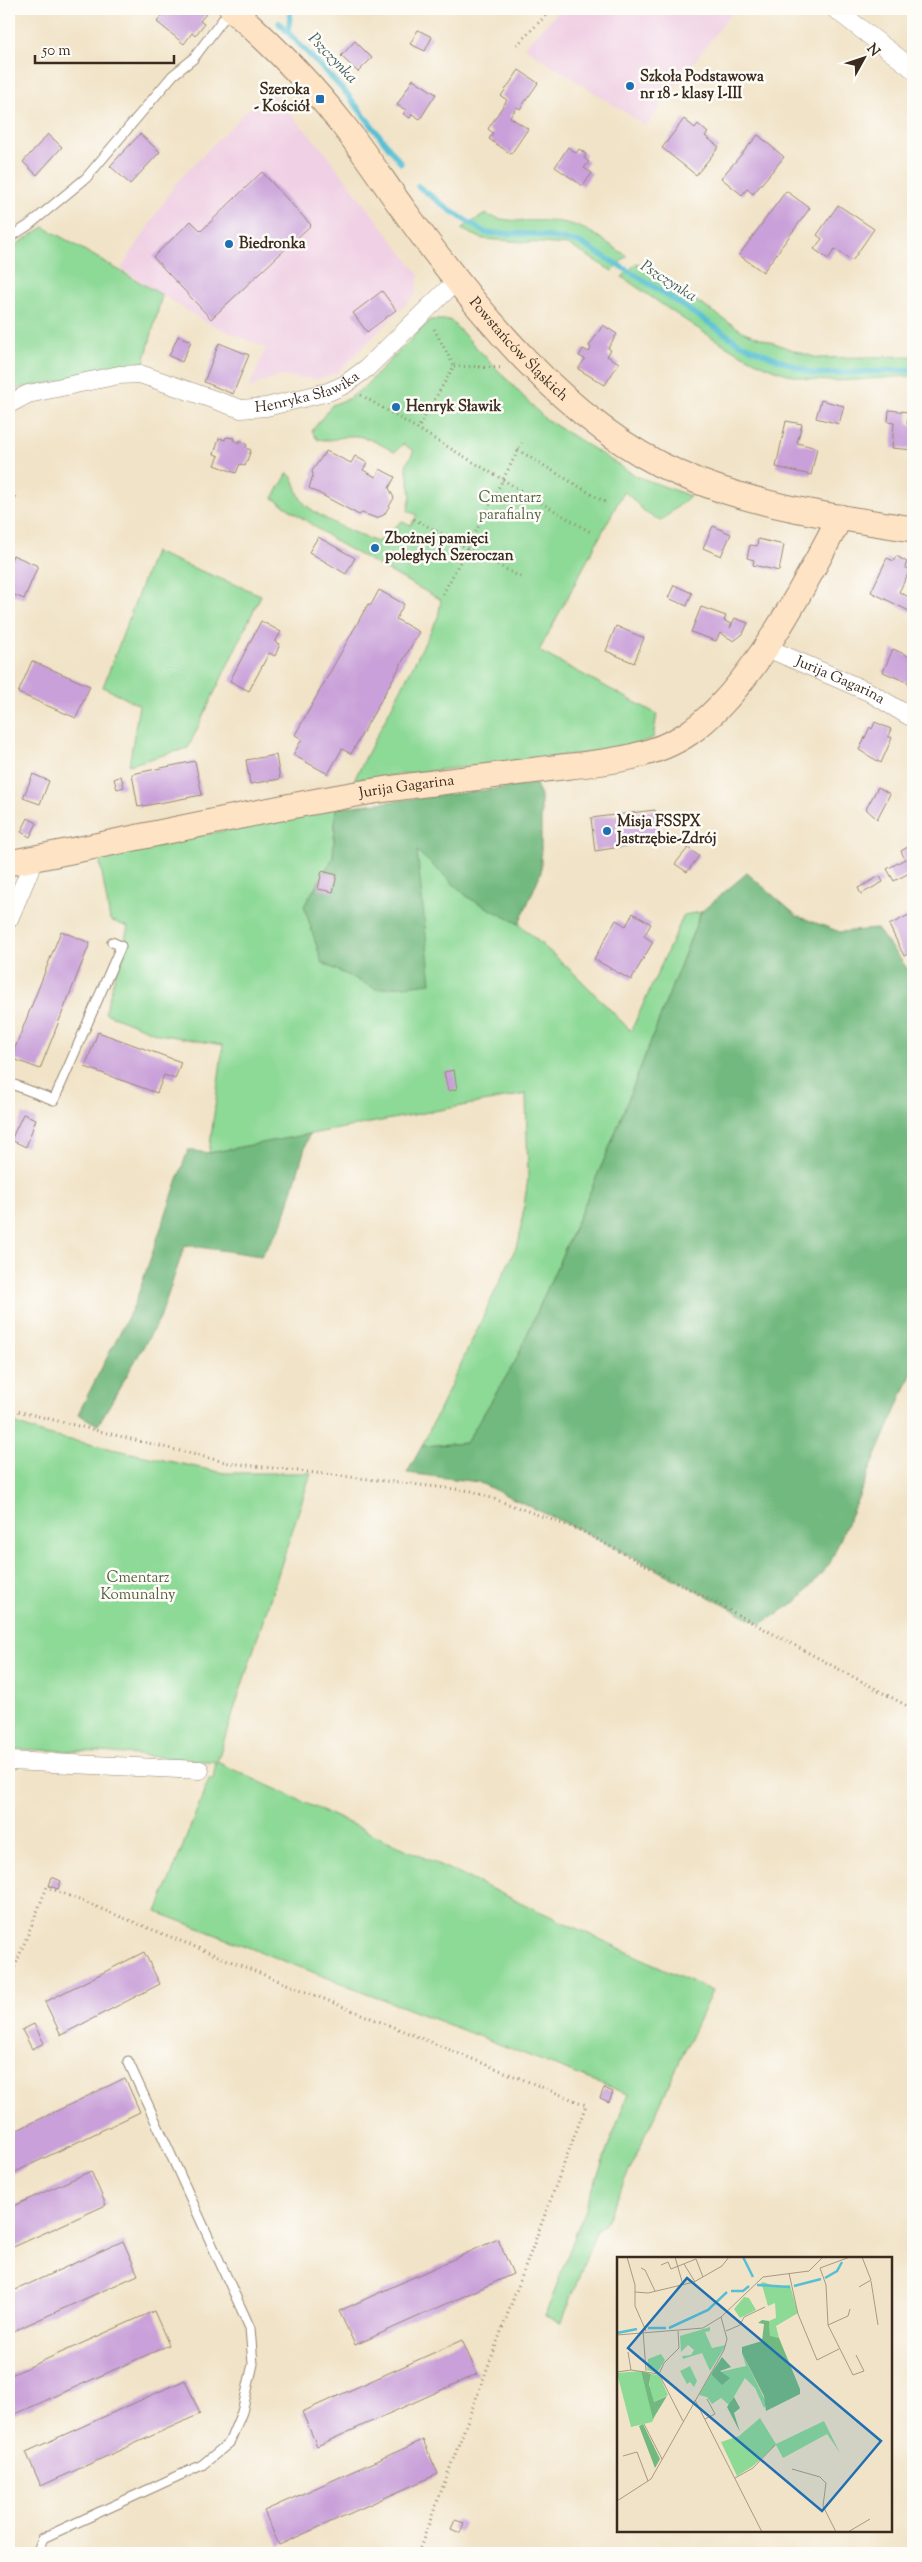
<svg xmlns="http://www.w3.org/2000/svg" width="922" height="2562" viewBox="0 0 922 2562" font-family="'Sorts Mill Goudy',serif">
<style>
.built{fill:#f0d0e4}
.green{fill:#8dd996;stroke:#64825a}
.forest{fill:#72b97f;stroke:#56724e}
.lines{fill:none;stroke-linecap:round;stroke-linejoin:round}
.stream{stroke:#57bfd4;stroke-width:5.5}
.building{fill:#c9a0d9}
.lane-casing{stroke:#968672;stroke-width:11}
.street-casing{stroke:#968672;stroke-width:19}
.secondary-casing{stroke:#968672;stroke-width:27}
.path{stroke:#968672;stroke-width:3;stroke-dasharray:1 4;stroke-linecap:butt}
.lane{stroke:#fff;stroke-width:9}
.street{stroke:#fff;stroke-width:18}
.secondary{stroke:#fee4c5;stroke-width:25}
.poi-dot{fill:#1f6fb2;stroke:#fdfcf7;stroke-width:2}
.labels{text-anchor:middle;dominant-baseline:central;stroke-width:5;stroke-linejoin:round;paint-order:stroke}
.poi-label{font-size:15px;font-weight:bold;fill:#3b2a1e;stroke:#fdfcf7;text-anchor:start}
.street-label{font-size:15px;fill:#3b2a1e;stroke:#fdfcf7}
.park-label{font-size:15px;fill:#545f42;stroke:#fdfcf7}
.water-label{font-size:16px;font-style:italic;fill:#455e5e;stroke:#fdfcf7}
.inset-river{fill:none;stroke:#57bfd4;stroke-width:2.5}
.inset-road{fill:none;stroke:#a89983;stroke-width:1}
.view{fill:#1f6fb2;fill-opacity:0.15;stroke:#1f6fb2;stroke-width:2.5}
.inset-edge{fill:none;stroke:#3b2a1e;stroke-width:2.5}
</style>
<rect width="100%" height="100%" fill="#fdfcf7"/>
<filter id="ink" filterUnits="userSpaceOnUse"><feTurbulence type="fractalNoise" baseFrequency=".02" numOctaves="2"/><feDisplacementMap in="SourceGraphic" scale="10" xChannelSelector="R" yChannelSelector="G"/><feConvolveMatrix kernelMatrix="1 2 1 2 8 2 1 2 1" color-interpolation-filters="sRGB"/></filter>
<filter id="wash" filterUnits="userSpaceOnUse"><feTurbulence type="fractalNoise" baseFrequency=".0096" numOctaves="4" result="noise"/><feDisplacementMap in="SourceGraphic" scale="20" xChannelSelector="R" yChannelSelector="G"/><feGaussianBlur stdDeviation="1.12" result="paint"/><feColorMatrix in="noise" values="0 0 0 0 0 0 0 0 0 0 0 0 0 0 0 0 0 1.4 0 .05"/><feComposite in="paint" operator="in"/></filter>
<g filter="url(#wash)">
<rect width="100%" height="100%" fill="#f1e3c7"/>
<g class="built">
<path d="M561 9H734L646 126 524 47Z"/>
<path d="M268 89 324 151 419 275 415 295 337 373 318 379 280 376 259 383 248 390 266 348 205 322 121 269 176 183Z"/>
</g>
<g class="green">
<path d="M485 214C513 227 547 215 577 226 594 232 611 246 627 256L612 271 569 245 483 239 461 229Z"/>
<path d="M44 227 162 295 143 367 9 390V249Z"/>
<path d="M637 263 744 332 804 354 818 358 913 356V376C884 377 842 383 815 380 754 374 673 311 622 277Z"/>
<path d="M430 320H450L544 418 636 476 690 496 661 521 646 513 624 491 539 651 657 714 653 738 621 749 354 780 438 617 441 600 340 544 273 498 288 473C298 481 295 494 304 503 318 518 358 535 377 542L402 521 411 525 417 515 408 511 411 495 406 465 414 451 403 444 395 452C381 445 364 434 349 436 333 438 336 442 317 439L312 431 332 405 350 398 363 388Z"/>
<path d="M154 552 261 595 188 748 129 765 139 705 103 687Z"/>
<path d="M336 808 333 858 304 906 417 850 469 898 519 924 576 975 631 1031 684 915 701 912 608 1151 515 1362 466 1443 422 1446 519 1241 528 1178 526 1094 209 1153 223 1045 158 1034 105 1013 128 927 110 920 99 856Z"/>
<path d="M9 1421 43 1434 224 1473H311L217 1762 712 1991 604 2226 597 2229 562 2322 545 2316 628 2094 157 1912 209 1779H213L216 1762 103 1752 9 1749Z"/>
</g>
<g class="forest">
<path d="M536 784 541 797V872L519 924 469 898 417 851 431 983 376 989 322 963 304 906 333 858 336 808Z"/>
<path d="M747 873 797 916 840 932 877 929 913 976V1370L830 1563 800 1599 761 1624 580 1530 478 1482 407 1473 422 1446 466 1443 515 1362 608 1151 701 912Z"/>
<path d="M309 1134 282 1225 261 1256 185 1245 160 1318 98 1425 78 1414 135 1303 188 1150 209 1153Z"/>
</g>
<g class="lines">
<g class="stream">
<path d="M279 23 348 95 401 163"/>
<path d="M288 32 291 9"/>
<path d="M418 186 451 211 486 233 532 234 579 242 637 276 741 344 814 374 913 370"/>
</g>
</g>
<g id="blocks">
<g class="building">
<path d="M167 9H199L206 14 200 21 204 24 195 36 192 33 184 44 157 22Z"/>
<path d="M418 30 432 37 425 51 410 44Z"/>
<path d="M355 41 372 58 358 72 341 56Z"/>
<path d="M519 70 538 83 520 109 517 107 510 117 528 129 511 154 489 139 493 133 488 129 507 100 501 96Z"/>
<path d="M413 79 436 94 420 119 412 114 410 118 403 114 406 110 397 105Z"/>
<path d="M684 119 695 128 698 124 708 133 705 136 719 147 696 175 662 148Z"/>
<path d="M48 134 62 147 37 175 23 162Z"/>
<path d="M140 134 160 152 130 184 110 166Z"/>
<path d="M758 135 784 157 753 194 747 189 742 195 721 178Z"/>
<path d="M568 147 576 153 579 149 586 154 584 158 589 162 584 168 592 173 583 186 555 167Z"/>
<path d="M262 172 311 225 211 319 153 257 191 221 201 231Z"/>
<path d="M786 191 810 208 763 272 739 255Z"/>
<path d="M838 205 874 229 852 261 835 249 828 259 814 249 822 239 817 235Z"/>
<path d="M382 291 396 310 367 332 353 313Z"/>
<path d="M603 325 617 334 608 348 611 350 607 356 619 363 605 385 578 369 585 359 579 356 583 349 589 352 591 348 589 346Z"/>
<path d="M178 336 191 341 182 362 169 356Z"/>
<path d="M219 343 249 355 233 394 204 382Z"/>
<path d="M821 400 844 406 839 424 816 418Z"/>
<path d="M889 410 909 412 907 424 913 425V450L892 448 894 423 888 422Z"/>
<path d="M786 421 802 424 797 443 817 448 811 475 776 467Z"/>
<path d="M226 437 234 438 233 440 239 443 240 440 247 445 246 448 251 450 245 466 240 464 236 473 215 465 219 456 214 454 219 438 225 440Z"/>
<path d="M326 451 351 463 355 456 367 463 363 470 376 477 380 469 395 477 389 488 394 498 384 515 376 518 362 513 359 515 309 488 313 475 312 471Z"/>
<path d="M9 495 16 497 9 515Z"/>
<path d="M713 526 731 534 721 556 703 548Z"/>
<path d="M318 537 355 558 346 574 309 552Z"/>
<path d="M758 539 784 545 779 571 753 565 754 560 747 558 750 545 757 546Z"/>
<path d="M13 555 38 566 24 599 9 593V565Z"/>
<path d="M896 556 907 562 905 567 910 570 899 592 911 598 913 593V613L871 592 887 558 894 561Z"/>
<path d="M674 585 692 593 687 606 668 598Z"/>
<path d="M379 590 404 604 396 619 419 632 351 754 342 749 328 774 293 755 302 739 295 735 368 604 371 605Z"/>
<path d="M701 607 726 616 724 621 732 624 730 628 735 618 748 623 743 634 734 641 720 633 716 641 691 632Z"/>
<path d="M261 621 281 632 275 642 280 644 275 656 269 653 249 691 230 681Z"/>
<path d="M616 626 644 638 634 663 606 651Z"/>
<path d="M893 649 913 658V677L911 676 909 683 883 672Z"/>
<path d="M32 661 90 686 76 718 18 693Z"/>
<path d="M875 722 891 729 888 736 892 738 881 763 859 750 870 727 872 729Z"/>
<path d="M276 755 280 779 250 784 246 760Z"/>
<path d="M195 761 202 795 138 807 132 774Z"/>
<path d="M33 774 49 781 40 804 23 798Z"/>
<path d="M121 776 124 787 117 789 114 779Z"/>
<path d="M878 787 890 794 877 819 866 809Z"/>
<path d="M655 810 659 841 595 851 591 818Z"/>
<path d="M28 818 37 823 30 837 21 832Z"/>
<path d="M913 844V871L894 881 887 869 905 859 901 851Z"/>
<path d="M688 848 699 856 687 872 675 864Z"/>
<path d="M322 871 337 875 333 892 318 889Z"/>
<path d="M880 876 883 882 861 894 858 888Z"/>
<path d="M633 913 651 924 644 936 653 942 631 980 594 959 616 920 626 926Z"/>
<path d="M913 913V951L904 956 889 925Z"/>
<path d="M61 931 90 943 40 1069 11 1058Z"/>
<path d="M98 1032 181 1062 175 1079 164 1075 157 1093 85 1067Z"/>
<path d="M454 1070 457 1089 448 1091 444 1072Z"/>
<path d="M23 1114 36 1119 26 1147 11 1140Z"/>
<path d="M52 1877 61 1881 58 1889 49 1886Z"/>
<path d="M144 1952 160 1984 61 2035 45 2002Z"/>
<path d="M34 2024 44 2043 32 2049 22 2030Z"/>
<path d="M125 2078 140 2112 9 2175V2134Z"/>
<path d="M604 2088 613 2092 609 2102 600 2098Z"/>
<path d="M91 2171 106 2205 9 2249V2208Z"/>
<path d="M498 2239 513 2274 355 2345 339 2311Z"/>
<path d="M123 2241 138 2275 9 2333V2293Z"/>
<path d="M154 2311 169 2345 9 2417V2376Z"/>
<path d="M462 2340 477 2374 317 2446 302 2412Z"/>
<path d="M185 2380 200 2414 41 2486 26 2452Z"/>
<path d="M423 2440 438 2474 279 2545 264 2511Z"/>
<path d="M455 2520 464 2523 460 2533 451 2529Z"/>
</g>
</g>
</g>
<g filter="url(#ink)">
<use href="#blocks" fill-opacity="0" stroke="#968672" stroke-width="1"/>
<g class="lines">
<defs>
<g id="lane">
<path d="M9 238 29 225 86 178 173 75 193 59 230 10"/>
<path d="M9 1083 54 1100 121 946 112 942"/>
<path d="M37 2553 43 2538 202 2465 229 2443 242 2412 253 2364 250 2328 128 2061"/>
</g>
<g id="street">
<path d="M835 9 913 69"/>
<path id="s1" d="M9 404 28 394 119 375 140 374 241 409 266 407 328 392 344 385 367 368 457 280"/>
<path id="s2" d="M765 647 869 692 909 716 913 715"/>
<path d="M9 919 35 858"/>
<path d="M9 1761 200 1770"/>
</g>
<g id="secondary">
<path id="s3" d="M232 9C272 44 310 83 343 125 364 152 383 181 403 209 473 306 567 425 678 473 752 506 834 517 913 529"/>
<path id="s4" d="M9 863C129 841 248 812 368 792 427 783 486 777 545 769 593 763 648 761 689 733 750 691 806 583 840 517"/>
</g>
</defs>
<use href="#lane" class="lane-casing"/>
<use href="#street" class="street-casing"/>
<use href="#secondary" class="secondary-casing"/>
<g class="path">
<path d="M517 45 552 9"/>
<path d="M454 366 504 368"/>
<path d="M361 395 592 533"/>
<path d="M417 430 454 366 433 327"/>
<path d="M518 450 608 504"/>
<path d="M414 519 522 578"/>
<path d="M443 594 522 443"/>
<path d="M9 1409 229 1463 472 1491 580 1530 913 1709"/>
<path d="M9 1981 47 1887 586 2105 418 2553"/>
</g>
<use href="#lane" class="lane"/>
<use href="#street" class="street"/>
<use href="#secondary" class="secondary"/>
</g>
</g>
<g class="poi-dot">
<circle cx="630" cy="86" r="5"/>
<rect x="315" y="94" width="10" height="10" rx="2.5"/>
<circle cx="229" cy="244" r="5"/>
<circle cx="396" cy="407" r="5"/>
<circle cx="375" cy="548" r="5"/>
<circle cx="607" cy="831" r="5"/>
</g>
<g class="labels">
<g class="poi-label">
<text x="640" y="77">Szkoła Podstawowa<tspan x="640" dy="17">nr 18 - klasy I-III</tspan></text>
<text x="310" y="90" text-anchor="end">Szeroka<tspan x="310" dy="17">- Kościół</tspan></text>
<text x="239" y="244">Biedronka</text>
<text x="406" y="407">Henryk Sławik</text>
<text x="385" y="539">Zbożnej pamięci<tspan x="385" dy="17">poległych Szeroczan</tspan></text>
<text x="617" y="822">Misja FSSPX<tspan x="617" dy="17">Jastrzębie-Zdrój</tspan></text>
</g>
<g class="street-label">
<text stroke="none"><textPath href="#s3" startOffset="446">Powstańców Śląskich</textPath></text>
<text stroke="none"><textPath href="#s1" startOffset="311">Henryka Sławika</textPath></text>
<text stroke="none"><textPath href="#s2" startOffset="82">Jurija Gagarina</textPath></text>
<text stroke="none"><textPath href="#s4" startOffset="405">Jurija Gagarina</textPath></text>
</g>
<g class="park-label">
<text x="510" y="498">Cmentarz<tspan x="510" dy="17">parafialny</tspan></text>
<text x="138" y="1578">Cmentarz<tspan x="138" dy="17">Komunalny</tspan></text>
</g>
<g class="water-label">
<text transform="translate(332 59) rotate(46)">Pszczynka</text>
<text transform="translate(668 282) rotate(32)">Pszczynka</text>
</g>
</g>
<g transform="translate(617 2257)">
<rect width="275" height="275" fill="#f1e3c7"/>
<path d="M146 25 161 30 173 28 181 56 159 69 162 81 153 80 152 64 159 61 158 46 151 49 145 28 140 29ZM127 40 132 41 139 53 123 61 117 52ZM93 70V74L88 75 95 91 109 88 93 114 85 96 66 102 65 99 74 98 77 93 71 88 64 95 63 79ZM125 96 150 147 147 151 138 131 128 121 112 148 104 141 95 147 90 140 82 138 94 117 129 109ZM44 97 48 103 40 116 30 113 31 102ZM73 109 80 124 77 130 73 125 70 127 63 114ZM24 114 37 161 35 165 14 170 0 116ZM34 117 42 118 51 138 37 145 32 131ZM143 161 159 187 207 164 223 196 210 177 166 201 159 188 136 209 120 219 104 185 122 179Z" fill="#8dd996"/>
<path d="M145 63 152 64 153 79 162 81 183 132V137L149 154 147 139 125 96V90L145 84 147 67 141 66ZM105 100 114 110 103 114 113 121 105 128 94 117ZM24 114 34 117 32 128 37 145 50 139 36 162ZM117 140 123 151 117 156 123 175 110 150ZM26 167 43 202 38 211 22 169Z" fill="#72b97f"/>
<path class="inset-river" d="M126 0 136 20M208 21 220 14 225 5M140 28 173 30M177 29 204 22M114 34H126L132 29M31 71H49M52 71 91 53 110 35M0 76 20 72"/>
<path class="inset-road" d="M10 0 18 28V49L29 74M58 0 66 28M79 2 86 20M67 7 78 25M44 8 51 5 54 12 79 2M24 11 28 13 38 34M203 11 209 28 211 68 236 118 247 114 239 98M203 11 233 0M172 16 181 57 200 103 222 92M254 24 261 68M242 30 254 23 245 0M18 35 31 36 77 25 105 9 112 0M211 68 231 59 233 52M26 74 29 114M61 74 62 91 47 106 42 117 66 164M109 74 123 68 127 60 148 50M0 78 86 71 104 60 146 20 192 14 206 0M11 95 14 113M0 115 14 113 42 117M78 143 145 275M88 162 98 157 90 142M27 167 45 202M6 199 20 195 31 224M175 212 203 220 209 226 206 249 219 275M118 221 136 211 158 188M0 244 34 222 107 93 110 82 104 60M231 275 253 262"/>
<path class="view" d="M70 21 264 184 205 254 11 91Z"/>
<rect width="275" height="275" class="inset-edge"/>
</g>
<rect width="922" height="2562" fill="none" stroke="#fdfcf7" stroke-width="30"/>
<g transform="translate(864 58) rotate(50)" stroke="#fdfcf7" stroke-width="4" paint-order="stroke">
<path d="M0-4L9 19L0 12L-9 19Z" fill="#3b2a1e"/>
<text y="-8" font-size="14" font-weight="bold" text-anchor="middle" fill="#3b2a1e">N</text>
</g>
<path d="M35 55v8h139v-8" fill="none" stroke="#3b2a1e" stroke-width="2.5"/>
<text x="42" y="55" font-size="15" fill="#3b2a1e" stroke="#fdfcf7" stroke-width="4" paint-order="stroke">50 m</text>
</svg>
